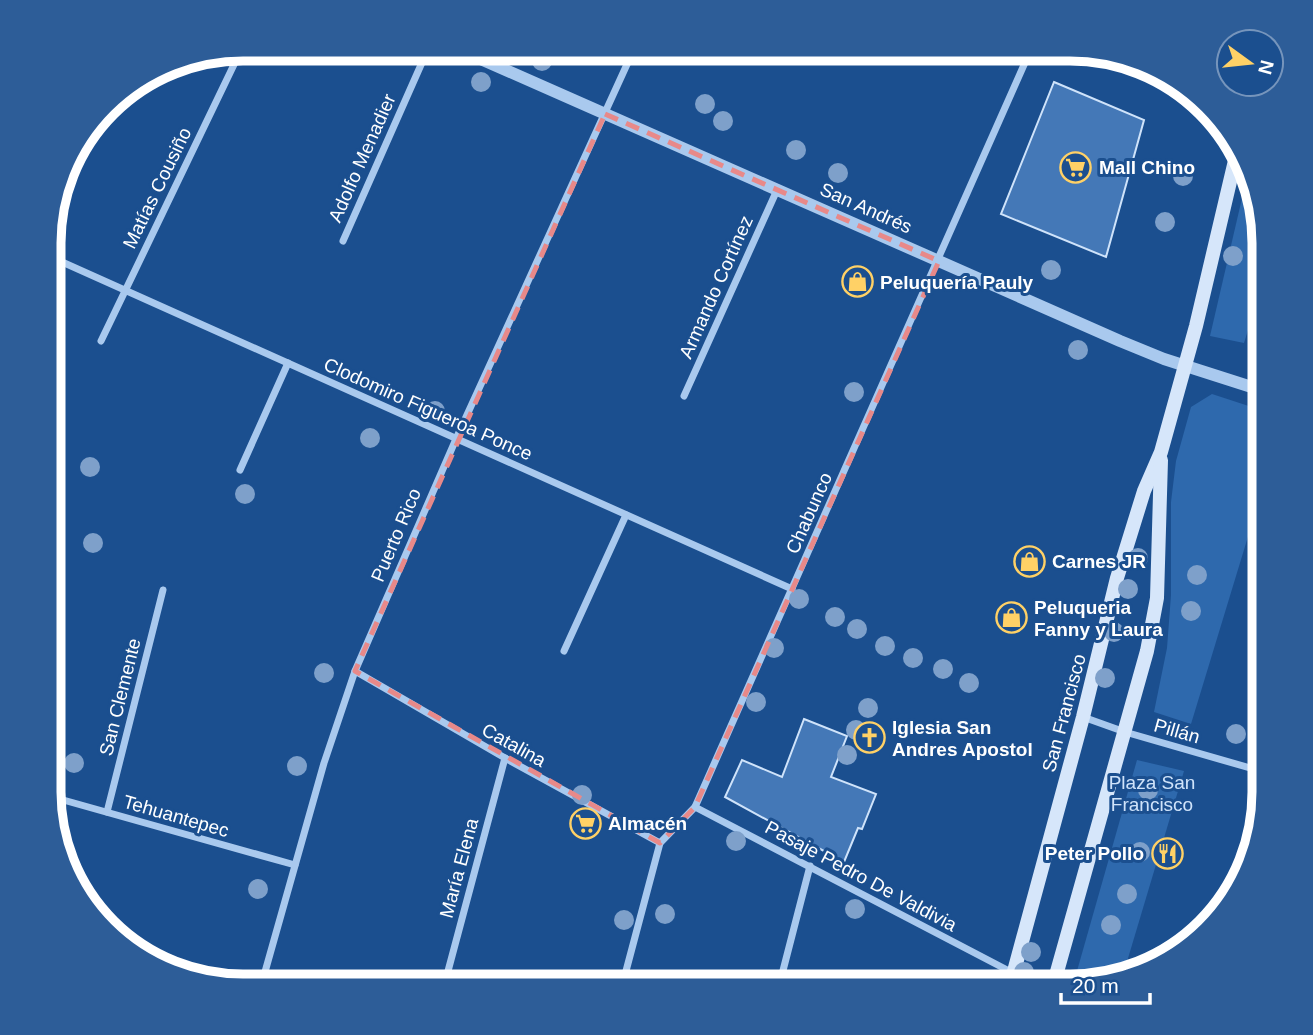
<svg xmlns="http://www.w3.org/2000/svg" width="1313" height="1035" viewBox="0 0 1313 1035" font-family="Helvetica,sans-serif">
<style>
.green{fill:#2e69ad}
.building{fill:#4478b7;stroke:#cfe3fa;stroke-width:2}
.lines{fill:none;stroke-linecap:round;stroke-linejoin:round}
.minor{stroke:#a9c9ee;stroke-width:7}
.tertiary{stroke:#a9c9ee;stroke-width:12}
.secondary{stroke:#d6e6fa;stroke-width:14}
.tree{fill:#7ea0ca}
.marked{fill:none;stroke:#e88989;stroke-width:5;stroke-dasharray:14 9;stroke-linejoin:round}
.labels{text-anchor:middle;dominant-baseline:central;stroke-width:6;stroke-linejoin:round;paint-order:stroke}
.street-label{font-size:19px;fill:#fff;stroke:#1b4f8f}
.poi-label{font-size:19px;font-weight:bold;fill:#fff;stroke:#1b4f8f;text-anchor:start}
.park-label{font-size:19px;fill:#cfe3fa;stroke:#1b4f8f}
.rim{fill:none;stroke:#fff;stroke-width:9}
</style>
<rect width="100%" height="100%" fill="#1b4f8f"/>
<g class="green">
<path d="M1246 181 1252 182 1264 243V278L1244 343 1210 336Z"/>
<path d="M1212 394 1264 411V484L1191 724 1154 712 1167 648 1171 595V502L1176 461 1191 407Z"/>
<path d="M1137 760 1184 771 1123 975 1073 985Z"/>
</g>
<g class="building">
<path d="M1054 82 1144 120 1106 257 1001 214Z"/>
<path d="M804 719 847 736 831 777 876 794 862 829 858 828 844 862 725 797 742 760 782 777Z"/>
</g>
<g class="lines">
<g class="minor">
<path d="M91 127 92 126"/>
<path d="M1234 168 1250 173"/>
<path d="M343 241 428 49"/>
<path d="M51 257 792 589"/>
<path d="M101 341 241 50"/>
<path d="M684 396 777 190"/>
<path d="M240 470 288 363"/>
<path d="M564 651 626 515"/>
<path d="M355 671 505 758 660 843"/>
<path d="M1083 717 1125 732 1264 772"/>
<path d="M49 796 295 865"/>
<path d="M695 807 1013 973"/>
<path d="M107 812 163 590"/>
<path d="M261 986 324 763 355 671 456 439 634 49"/>
<path d="M444 986 505 758"/>
<path d="M622 986 660 843 695 807 1031 49"/>
<path d="M779 986 810 866"/>
</g>
<path class="tertiary" d="M458 49 1120 341 1164 359 1264 391"/>
<g class="secondary">
<path d="M1010 986 1083 717 1117 578 1144 491 1161 452 1196 326 1237 152"/>
<path d="M1053 986 1147 651 1157 598 1161 460"/>
</g>
</g>
<g class="tree">
<circle cx="542" cy="61" r="10"/>
<circle cx="481" cy="82" r="10"/>
<circle cx="705" cy="104" r="10"/>
<circle cx="723" cy="121" r="10"/>
<circle cx="796" cy="150" r="10"/>
<circle cx="838" cy="173" r="10"/>
<circle cx="1183" cy="176" r="10"/>
<circle cx="1165" cy="222" r="10"/>
<circle cx="1233" cy="256" r="10"/>
<circle cx="1051" cy="270" r="10"/>
<circle cx="1078" cy="350" r="10"/>
<circle cx="854" cy="392" r="10"/>
<circle cx="435" cy="411" r="10"/>
<circle cx="370" cy="438" r="10"/>
<circle cx="90" cy="467" r="10"/>
<circle cx="245" cy="494" r="10"/>
<circle cx="93" cy="543" r="10"/>
<circle cx="1138" cy="558" r="10"/>
<circle cx="1197" cy="575" r="10"/>
<circle cx="1128" cy="589" r="10"/>
<circle cx="799" cy="599" r="10"/>
<circle cx="1191" cy="611" r="10"/>
<circle cx="835" cy="617" r="10"/>
<circle cx="857" cy="629" r="10"/>
<circle cx="1114" cy="632" r="10"/>
<circle cx="885" cy="646" r="10"/>
<circle cx="774" cy="648" r="10"/>
<circle cx="913" cy="658" r="10"/>
<circle cx="943" cy="669" r="10"/>
<circle cx="324" cy="673" r="10"/>
<circle cx="1105" cy="678" r="10"/>
<circle cx="969" cy="683" r="10"/>
<circle cx="756" cy="702" r="10"/>
<circle cx="868" cy="708" r="10"/>
<circle cx="856" cy="730" r="10"/>
<circle cx="1236" cy="734" r="10"/>
<circle cx="847" cy="755" r="10"/>
<circle cx="74" cy="763" r="10"/>
<circle cx="297" cy="766" r="10"/>
<circle cx="1148" cy="790" r="10"/>
<circle cx="582" cy="795" r="10"/>
<circle cx="736" cy="841" r="10"/>
<circle cx="1140" cy="852" r="10"/>
<circle cx="258" cy="889" r="10"/>
<circle cx="1127" cy="894" r="10"/>
<circle cx="855" cy="909" r="10"/>
<circle cx="665" cy="914" r="10"/>
<circle cx="624" cy="920" r="10"/>
<circle cx="1111" cy="925" r="10"/>
<circle cx="1031" cy="952" r="10"/>
<circle cx="1024" cy="972" r="10"/>
</g>
<path class="marked" d="M605 114 939 261 695 807 660 843 355 671Z"/>
<defs>
<symbol id="supermarket-ring" viewBox="-11 -11 22 22"><circle r="9.5" fill="#1b4f8f" stroke="#ffd166" stroke-width="1.5"/><path d="M-6-5.5h2.5l.6 2H6L4.5 2H-2.5L-4.4-4H-6ZM-1.5 3.2a1.3 1.3 0 1 0 .1 0ZM3 3.2a1.3 1.3 0 1 0 .1 0Z" fill="#ffd166"/></symbol>
<symbol id="shop-ring" viewBox="-11 -11 22 22"><circle r="9.5" fill="#1b4f8f" stroke="#ffd166" stroke-width="1.5"/><path d="M-5-2.5h2.3a2.7 3.5 0 0 1 5.4 0H5L5.5 6h-11ZM-1.5-2.5h3a1.5 2.3 0 0 0-3 0Z" fill="#ffd166"/></symbol>
<symbol id="church-ring" viewBox="-11 -11 22 22"><circle r="9.5" fill="#1b4f8f" stroke="#ffd166" stroke-width="1.5"/><path d="M-1.2-6h2.4v3.5h3.3v2.4h-3.3V6h-2.4V-.1h-3.3v-2.4h3.3Z" fill="#ffd166"/></symbol>
<symbol id="restaurant-ring" viewBox="-11 -11 22 22"><circle r="9.5" fill="#1b4f8f" stroke="#ffd166" stroke-width="1.5"/><path d="M-5-6h1v4h1v-4h1v4h1v-4h1v5L-1.5 .5V6h-2V.5L-5-1ZM5-6V6H3V1.5H1.5Q1.5-4 5-6Z" fill="#ffd166"/></symbol>
</defs>
<g fill-rule="evenodd">
<use href="#supermarket-ring" x="1058" y="150" width="35" height="35"/>
<use href="#shop-ring" x="840" y="264" width="35" height="35"/>
<use href="#shop-ring" x="1012" y="544" width="35" height="35"/>
<use href="#shop-ring" x="994" y="600" width="35" height="35"/>
<use href="#church-ring" x="852" y="720" width="35" height="35"/>
<use href="#supermarket-ring" x="568" y="806" width="35" height="35"/>
<use href="#restaurant-ring" x="1150" y="836" width="35" height="35"/>
</g>
<g class="labels">
<g class="street-label">
<text transform="translate(362 158) rotate(-66)">Adolfo Menadier</text>
<text transform="translate(157 188) rotate(-64)">Matías Cousiño</text>
<text transform="translate(866 208) rotate(24)">San Andrés</text>
<text transform="translate(716 287) rotate(-66)">Armando Cortínez</text>
<text transform="translate(428 409) rotate(24)">Clodomiro Figueroa Ponce</text>
<text transform="translate(809 513) rotate(-66)">Chabunco</text>
<text transform="translate(396 535) rotate(-67)">Puerto Rico</text>
<text transform="translate(120 697) rotate(-76)">San Clemente</text>
<text transform="translate(1064 713) rotate(-75)">San Francisco</text>
<text transform="translate(1177 731) rotate(16)">Pillán</text>
<text transform="translate(514 745) rotate(29)">Catalina</text>
<text transform="translate(176 816) rotate(16)">Tehuantepec</text>
<text transform="translate(459 868) rotate(-75)">María Elena</text>
<text transform="translate(861 876) rotate(28)">Pasaje Pedro De Valdivia</text>
</g>
<g class="poi-label">
<text x="1099" y="167">Mall Chino</text>
<text x="880" y="282">Peluquería Pauly</text>
<text x="1052" y="561">Carnes JR</text>
<text x="1034" y="607">Peluqueria<tspan x="1034" dy="22">Fanny y Laura</tspan></text>
<text x="892" y="727">Iglesia San<tspan x="892" dy="22">Andres Apostol</tspan></text>
<text x="608" y="823">Almacén</text>
<text x="1144" y="853" text-anchor="end">Peter Pollo</text>
</g>
<g class="park-label">
<text x="1152" y="782">Plaza San<tspan x="1152" dy="22">Francisco</tspan></text>
</g>
</g>
<path d="M0 0H1313V1035H0ZM243 61H1070A182 182 0 0 1 1252 243V792A182 182 0 0 1 1070 974H243A182 182 0 0 1 61 792V243A182 182 0 0 1 243 61Z" fill="#2d5d98" fill-rule="evenodd"/>
<path class="rim" d="M243 61H1070A182 182 0 0 1 1252 243V792A182 182 0 0 1 1070 974H243A182 182 0 0 1 61 792V243A182 182 0 0 1 243 61Z"/>
<g transform="translate(1250 63) rotate(105)"><circle r="33" fill="#1b4f8f" stroke="#7695bc" stroke-width="2"/>
<path d="M0-5L12 26L0 18L-12 26Z" fill="#ffd166"/>
<text y="-10" font-size="19" font-weight="bold" text-anchor="middle" fill="#ffffff">N</text>
</g>
<path d="M1061 993v10h89v-10" fill="none" stroke="#ffffff" stroke-width="3.5"/>
<text x="1072" y="993" font-size="21" fill="#ffffff" stroke="#1b4f8f" stroke-width="5" paint-order="stroke">20 m</text>
</svg>
